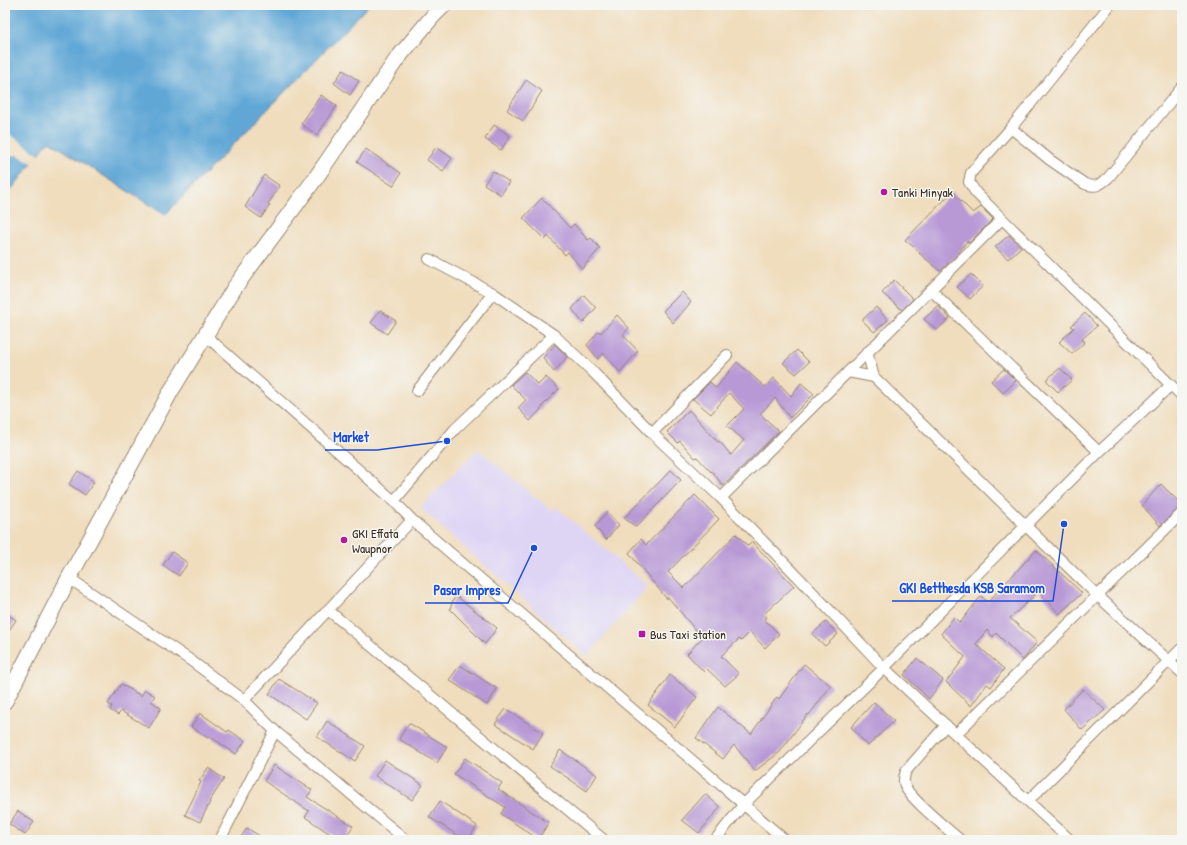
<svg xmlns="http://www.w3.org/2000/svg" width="1187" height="845" viewBox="0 0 1187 845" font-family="'Patrick Hand',sans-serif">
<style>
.built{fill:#ded5f5}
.water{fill:#60a7d6;stroke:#4e687a}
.pier{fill:#f0ddbd}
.building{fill:#b899d6}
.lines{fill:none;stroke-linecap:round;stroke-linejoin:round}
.street-casing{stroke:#96846e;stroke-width:12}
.secondary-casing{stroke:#96846e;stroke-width:17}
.street{stroke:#fff;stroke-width:10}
.secondary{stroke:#fff;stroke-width:15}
.poi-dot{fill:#b5179e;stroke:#f6f6f2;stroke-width:1.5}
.labels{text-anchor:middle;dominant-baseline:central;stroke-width:3;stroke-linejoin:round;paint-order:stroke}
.poi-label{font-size:13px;fill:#3b2a1e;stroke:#f6f6f2;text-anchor:start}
.leader{fill:none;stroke:#1d4ed8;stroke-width:1.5}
.callout-dot{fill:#1d4ed8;stroke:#f6f6f2;stroke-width:1.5}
.callout-label{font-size:14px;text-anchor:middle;font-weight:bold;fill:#1d4ed8;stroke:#f6f6f2;stroke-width:3;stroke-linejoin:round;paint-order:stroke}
</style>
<rect width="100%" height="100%" fill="#f6f6f2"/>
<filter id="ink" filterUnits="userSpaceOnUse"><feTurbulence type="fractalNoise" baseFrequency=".025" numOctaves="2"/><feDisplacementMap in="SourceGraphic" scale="8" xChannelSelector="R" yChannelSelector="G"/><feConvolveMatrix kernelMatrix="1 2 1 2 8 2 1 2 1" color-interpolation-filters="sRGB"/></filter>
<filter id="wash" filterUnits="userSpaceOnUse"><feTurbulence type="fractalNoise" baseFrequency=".012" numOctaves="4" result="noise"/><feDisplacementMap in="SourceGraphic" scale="16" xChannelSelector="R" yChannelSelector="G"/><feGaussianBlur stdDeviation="0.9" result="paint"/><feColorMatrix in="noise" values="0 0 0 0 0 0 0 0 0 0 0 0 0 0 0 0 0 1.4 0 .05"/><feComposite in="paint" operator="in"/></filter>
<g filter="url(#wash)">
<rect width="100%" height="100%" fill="#f0ddbd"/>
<path class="built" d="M478 449 551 510 556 507 647 585 646 589 587 656 420 508Z"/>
<path class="water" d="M5 5H369L165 215 49 141 5 198Z"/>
<path class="pier" d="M5 131 41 156 34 164 18 155H9L5 161Z"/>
<g id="blocks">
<g class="building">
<path d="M343 70 359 81 350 95 334 83Z"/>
<path d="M526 80 542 91 523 121 507 110Z"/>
<path d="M321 95 337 106 317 135 301 124Z"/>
<path d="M494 125 510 136 501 150 485 139Z"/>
<path d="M436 147 452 158 443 171 427 160Z"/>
<path d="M366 149 401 173 393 186 357 162Z"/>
<path d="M493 171 509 182 501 195 484 184Z"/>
<path d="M264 175 280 186 268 204 270 205 261 218 245 207Z"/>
<path d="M952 192 973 213 981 207 993 219 969 243 967 241 957 255 940 271 919 253 920 252 905 240Z"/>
<path d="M542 198 570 228 574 224 588 240 591 238 600 248 582 269 568 252 565 255 548 236 545 240 523 218Z"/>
<path d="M1009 235 1021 247 1008 259 995 247Z"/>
<path d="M971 274 983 286 970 299 957 287Z"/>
<path d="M894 280 913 299 902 310 882 293Z"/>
<path d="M682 292 691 302 673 323 663 311Z"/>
<path d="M584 295 596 308 583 323 572 309Z"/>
<path d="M938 306 950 318 937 330 924 319Z"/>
<path d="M876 307 888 320 874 332 862 320Z"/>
<path d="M380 310 396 321 387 334 371 323Z"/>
<path d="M1085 313 1097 326 1082 339 1085 342 1072 354 1059 342 1074 328 1071 326Z"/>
<path d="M617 315 629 328 623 335 638 351 620 372 603 353 598 359 587 345 599 331 601 333Z"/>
<path d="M555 344 567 357 554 372 543 358Z"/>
<path d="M797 350 809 362 796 374 783 363Z"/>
<path d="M737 362 765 387 774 378 791 396 801 383 814 394 790 418 775 398 760 414 779 431 723 486 712 471 711 472 697 457 695 458 680 441 678 443 667 432 689 410 718 442 719 441 731 455 744 440 727 426 744 409 729 393 711 414 693 399 710 382 716 388Z"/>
<path d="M1060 368 1072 380 1058 392 1046 380Z"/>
<path d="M1004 369 1016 381 1003 393 991 381Z"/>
<path d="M525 372 538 385 546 377 559 389 542 406 543 407 530 421 518 408 526 400 511 385Z"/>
<path d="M671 470 681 480 636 527 624 518Z"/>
<path d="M78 471 94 482 85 495 69 484Z"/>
<path d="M1161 484 1182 505 1160 526 1142 505Z"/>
<path d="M695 495 719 519 668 572 684 588 736 534 748 546 752 542 794 586 764 614 767 617 764 619 779 634 765 648 750 632 741 641 739 639 721 656 739 674 725 686 707 669 704 672 687 654 702 638 668 597 667 599 629 553 641 539 646 545Z"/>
<path d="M607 512 619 525 606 540 595 526Z"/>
<path d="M1036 550 1082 593 1059 614 1039 591 1010 618 1037 642 1023 660 996 633 993 637 987 630 976 644 1004 669 991 687 987 684 971 706 946 682 965 657 941 634 954 617 960 623 981 596 988 602Z"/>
<path d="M172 552 188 563 179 576 163 565Z"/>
<path d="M455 595 497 628 485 644 450 609Z"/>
<path d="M5 613 16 620 5 636Z"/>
<path d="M826 622 838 634 825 646 812 634Z"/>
<path d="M917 658 943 680 929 699 904 675Z"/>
<path d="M804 664 831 686 809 715 808 714 780 752 755 771 734 745 723 759 696 738 718 707 751 734 777 697 779 699Z"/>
<path d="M460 665 497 689 487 705 449 680Z"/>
<path d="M670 675 697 697 675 727 648 705Z"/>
<path d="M279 679 317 703 306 719 269 694Z"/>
<path d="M121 684 141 696 145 690 155 696 151 701 161 708 149 728 121 711 118 715 110 710 112 706 108 704Z"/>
<path d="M1083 689 1105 710 1082 730 1064 709Z"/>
<path d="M874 702 894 721 868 746 851 727Z"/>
<path d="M506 709 543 733 533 749 495 724Z"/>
<path d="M200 713 227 732 229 730 245 741 236 754 209 736 208 738 191 727Z"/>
<path d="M327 721 365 746 355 761 317 737Z"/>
<path d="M409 723 447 747 437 763 399 739Z"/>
<path d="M560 750 597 775 587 791 550 766Z"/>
<path d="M465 758 502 783 498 789 549 823 538 839 501 814 505 807 454 774Z"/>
<path d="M385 760 423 785 412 800 375 776Z"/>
<path d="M274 765 312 790 307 797 353 826 344 840H339L305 817 309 811 264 781Z"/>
<path d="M208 768 224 779 209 802H210L200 822 185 815 201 782 199 781Z"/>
<path d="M705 794 720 807 699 833 682 820Z"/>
<path d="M440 801 477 826 468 840H465L429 817Z"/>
<path d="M18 811 34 822 25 835 9 824Z"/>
<path d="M247 828 266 840H239Z"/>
</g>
</g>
</g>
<g filter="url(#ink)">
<use href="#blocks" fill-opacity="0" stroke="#96846e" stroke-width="1"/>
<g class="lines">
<defs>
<g id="street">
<path d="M1110 5 1011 128 971 173 969 182 976 193 1182 396"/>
<path d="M1011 128 1050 160 1085 184C1095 188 1100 185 1108 178L1182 87"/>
<path d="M429 259 493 293 554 335 592 371 652 433 721 498 800 579 884 668 1070 840"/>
<path d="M931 290 1099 452"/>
<path d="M205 335 394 501 412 520 785 840"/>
<path d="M867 352 874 377 1026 526 1098 596 1182 673"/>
<path d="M848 372 874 377"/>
<path d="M417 391 493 293"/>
<path d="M652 433 727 355"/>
<path d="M721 498 1002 219"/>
<path d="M394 501 455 429 554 335"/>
<path d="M69 578 190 660 244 700 275 731 406 840"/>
<path d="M328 610 604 840"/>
<path d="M244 700 412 520"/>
<path d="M946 725 906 771C904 776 903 781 905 786 909 798 949 830 960 840"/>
<path d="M956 734 1182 513"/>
<path d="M1028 801 1182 648"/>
<path d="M220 840 275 731"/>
<path d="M715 840 743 805 884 668 1099 452 1171 385"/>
</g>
<path id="secondary" d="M5 701 69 578 171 391 235 287 315 179 397 59 433 16 444 5"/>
</defs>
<use href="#street" class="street-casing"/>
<use href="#secondary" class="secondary-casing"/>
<use href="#street" class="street"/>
<use href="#secondary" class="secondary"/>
</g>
</g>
<g class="poi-dot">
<circle cx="884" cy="192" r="4"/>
<circle cx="344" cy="540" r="4"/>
<rect x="638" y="630" width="8" height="8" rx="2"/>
</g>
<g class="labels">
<g class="poi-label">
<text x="892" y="192">Tanki Minyak</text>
<text x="352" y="533">GKI Effata<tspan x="352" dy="15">Waupnor</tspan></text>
<text x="650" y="634">Bus Taxi station</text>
</g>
</g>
<path class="leader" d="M447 441L377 450H325M1064 524L1053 601H892M534 548L508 603H425"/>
<g class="callout-dot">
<circle cx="447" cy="441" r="4"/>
<circle cx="1064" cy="524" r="4"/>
<circle cx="534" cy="548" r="4"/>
</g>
<g class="callout-label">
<text x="351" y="442">Market</text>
<text x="972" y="593">GKI Betthesda KSB Saramom</text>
<text x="467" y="595">Pasar Impres</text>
</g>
<rect width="1187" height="845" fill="none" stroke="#f6f6f2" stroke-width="20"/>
</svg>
